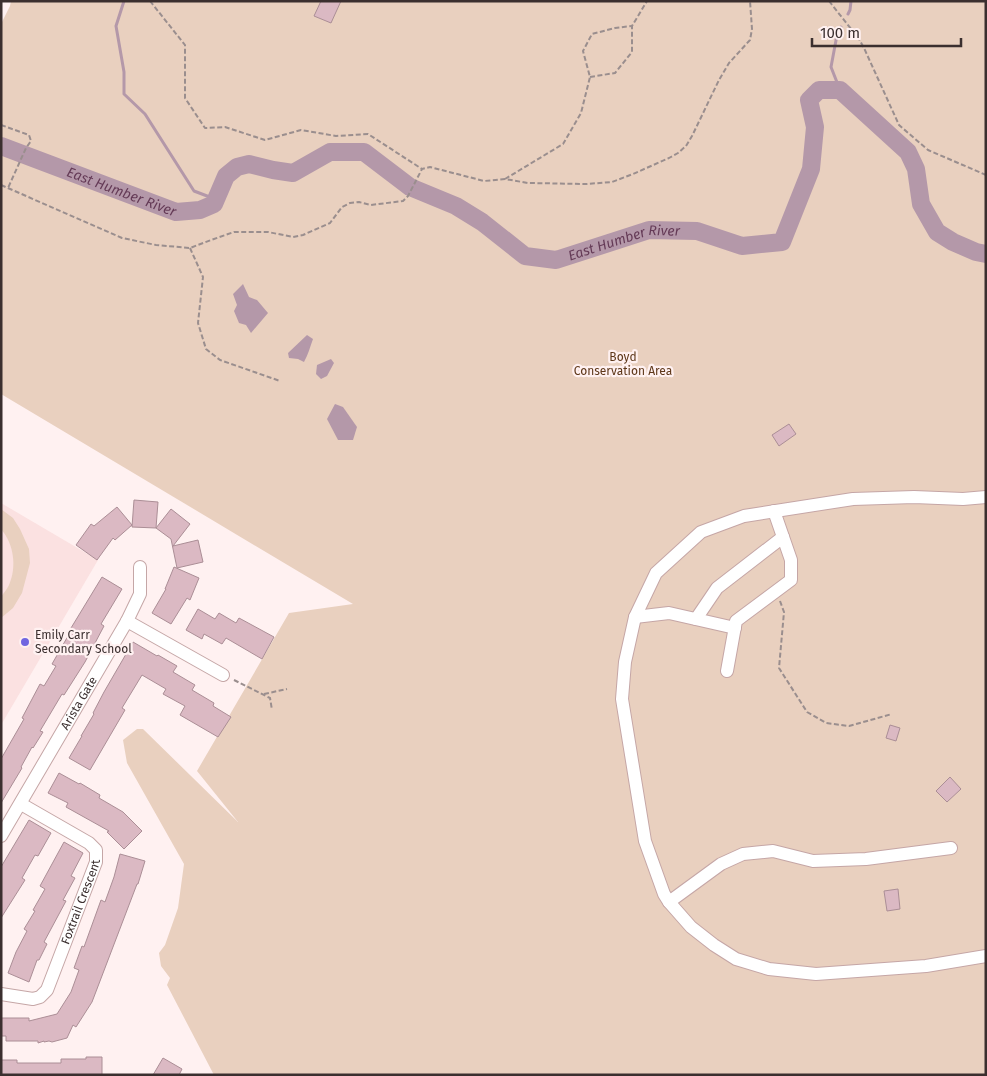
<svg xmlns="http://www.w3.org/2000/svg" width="987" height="1076" viewBox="0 0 987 1076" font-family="'Fira Sans',sans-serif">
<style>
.built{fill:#fbe1e1}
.green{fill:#e9d0bf}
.water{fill:#b498a9}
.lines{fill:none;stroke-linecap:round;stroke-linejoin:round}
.stream{stroke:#b498a9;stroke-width:3}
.river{stroke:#b498a9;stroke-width:18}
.building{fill:#dbb9c3;stroke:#ab8e96}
.minor-casing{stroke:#c5a6a6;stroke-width:14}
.path{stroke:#9a8e8e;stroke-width:2;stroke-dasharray:5 2.5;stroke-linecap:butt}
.minor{stroke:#fff;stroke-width:12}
.poi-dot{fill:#7166e0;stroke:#fff1f1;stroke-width:2}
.labels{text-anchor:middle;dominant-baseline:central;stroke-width:4.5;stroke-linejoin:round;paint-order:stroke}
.park-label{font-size:12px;fill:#5e3719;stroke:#fff1f1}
.poi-label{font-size:12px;fill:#3b2f2f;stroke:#fff1f1;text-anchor:start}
.street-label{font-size:12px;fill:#3b2f2f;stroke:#fff1f1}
.water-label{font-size:14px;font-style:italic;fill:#653b57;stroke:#fff1f1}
</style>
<rect width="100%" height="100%" fill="#fff1f1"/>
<path class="built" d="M1 503 98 560 1 725Z"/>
<g class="green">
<path d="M11 1H986V1075H214L167 985 170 978 161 966 159 953 165 945 178 908 184 864 127 763 123 740 137 729H143L238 822 197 771 289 613 353 604 1 394V24L10 6Z"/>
<path d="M1 509 13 518 20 529 29 549 30 563 22 593 13 608 1 618C1 612 0 604 1 598 2 594 7 590 9 585 17 567 14 544 1 529Z"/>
</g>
<g class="water">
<path d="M243 284 249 297 257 300 268 313 251 333 246 325 239 323 234 311 237 305 233 294Z"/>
<path d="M307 335 313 339C310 347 308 355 304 362L298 359 289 358 288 353Z"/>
<path d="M331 359 334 363 327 376 321 379 316 374 317 365Z"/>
<path d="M335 404 343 407 357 427 353 440H338L327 419Z"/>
</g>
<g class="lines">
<g class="stream">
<path d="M124 1 116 26 124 72V94L145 114 194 191 215 199"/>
<path d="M848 14 850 10 851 1"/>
<path d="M840 90 831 67 837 35 841 27"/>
</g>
<path class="river" id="s1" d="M1 146 176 212 200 210 214 204 226 176 237 167 249 164 273 170 293 173 330 152H364L410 187 456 206 482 222 525 256 556 260 649 230 697 231 742 246 782 242 811 169 815 127 809 100 819 90H840L908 152 916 169 921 204 937 232 953 242 976 252 986 254"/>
</g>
<g class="building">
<path d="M321 1H341L331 23 314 16Z"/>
<path d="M789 424 796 434 779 446 772 435Z"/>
<path d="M134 500 158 502 156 528 132 527Z"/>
<path d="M117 507 132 525 115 540 113 538 97 560 76 545 91 524 94 526Z"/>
<path d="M171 509 190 524 173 546 198 540 203 562 177 568 171 539 156 528Z"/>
<path d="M174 567 199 578 190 600 187 598 171 624 152 613 166 589H165Z"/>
<path d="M102 577 122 589 101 624 104 626 85 662 64 695 62 694 40 731 43 732 33 748 32 747 21 767 22 768 1 803V759L24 719 22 718 40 684 44 686 56 666 52 664 72 629 71 628Z"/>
<path d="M198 609 215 619 219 613 236 623 239 618 274 637 262 659 226 638 222 644 204 634 202 639 186 630Z"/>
<path d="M133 642 157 656 158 655 177 666 173 672 195 685 192 690 214 703 213 706 231 717 218 737 180 715 185 706 163 694 166 689 142 675 122 708 125 710 90 770 69 758 82 736H81L94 714 93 713 104 692Z"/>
<path d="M890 725 900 728 896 741 886 738Z"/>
<path d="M59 773 79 784 80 783 100 795 99 798 123 812 142 831 124 849 107 832 109 831 66 807 68 803 48 793Z"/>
<path d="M950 777 961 789 947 802 936 791Z"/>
<path d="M29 820 51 833 38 856 35 855 22 878 25 880 1 918V867Z"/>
<path d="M64 842 83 853 71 876 75 878 63 900 66 901 44 942 47 944 39 960H37L29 982 8 973 16 952 27 931 24 929 35 911 33 910 45 889 40 886Z"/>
<path d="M120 854 145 861 138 884H137L92 1002 76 1027 73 1025 67 1038 52 1042 49 1041 44 1042V1041L38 1043V1041H6V1036H1V1018H29V1021L57 1014 71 992 79 970 74 968 82 946 84 947 101 900 105 902 114 877Z"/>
<path d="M898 889 900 909 887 911 884 891Z"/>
<path d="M86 1057H102V1075H1V1060H17V1063H61V1059H86Z"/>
<path d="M163 1058 182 1069 179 1075H153Z"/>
</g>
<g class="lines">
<defs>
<g id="minor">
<path d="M986 497 963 499 914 497 853 499 744 516 701 532 656 573 635 617 625 662 622 699 645 841 664 894 669 902 691 927 714 945 736 959 769 969 816 974 926 966 986 956"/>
<path d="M635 617 669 613 735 628"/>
<path d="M696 619 717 588 783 537"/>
<path d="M127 621 223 675"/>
<path d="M727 671 736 621 791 580V560L774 511"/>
<path id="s2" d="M1 836 127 621 140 594V567"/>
<path d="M669 902 721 864 743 854 773 851 813 861 866 859 951 848"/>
<path id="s3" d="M1 994 33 999 40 997 47 990 96 862V850L89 843 21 804"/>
</g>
</defs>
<use href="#minor" class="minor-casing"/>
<g class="path">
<path d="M150 1 185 45V98L205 128 225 127 265 140 301 130 336 136 368 134 422 169"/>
<path d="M829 1 859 39 864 48 899 125 928 150 986 175"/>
<path d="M590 77 615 73 632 52V26L647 1"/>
<path d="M1 125 29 135 31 141 26 148 8 188"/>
<path d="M505 179 563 144 581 113 590 77 583 51 592 34 615 28 632 26"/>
<path d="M1 185 122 238 156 245 190 248 211 240 234 232H268L293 237 303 235 330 223 342 207 350 203 359 202 371 205 403 201 408 196 422 169 430 167 484 181 505 179 528 183 587 184 612 182 633 174 669 158 678 153 686 146 692 136 719 80 729 63 750 40 752 29 750 1"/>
<path d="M190 248 203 277 198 323 206 349 220 360 280 381"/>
<path d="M780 601 784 612 779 668 807 712 826 723 849 726 892 714"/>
<path d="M234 680 270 698 272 710"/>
<path d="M264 694 287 689"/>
</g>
<use href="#minor" class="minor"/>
</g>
<circle class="poi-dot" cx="25" cy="642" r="5"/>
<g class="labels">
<g class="park-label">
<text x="623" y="357">Boyd<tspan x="623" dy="14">Conservation Area</tspan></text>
</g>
<g class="poi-label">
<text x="35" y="635">Emily Carr<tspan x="35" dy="14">Secondary School</tspan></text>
</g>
<g class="street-label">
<text stroke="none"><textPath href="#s2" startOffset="154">Arista Gate</textPath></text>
<text stroke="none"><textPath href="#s3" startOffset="144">Foxtrail Crescent</textPath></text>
</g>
<g class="water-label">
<text stroke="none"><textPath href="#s1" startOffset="129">East Humber River</textPath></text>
<text stroke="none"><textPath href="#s1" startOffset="700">East Humber River</textPath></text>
</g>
</g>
<rect width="987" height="1076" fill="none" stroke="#3b2f2f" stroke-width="5"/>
<path d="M812 38v8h149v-8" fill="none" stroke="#3b2f2f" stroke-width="2.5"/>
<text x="820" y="38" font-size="15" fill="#3b2f2f" stroke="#fff1f1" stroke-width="4" paint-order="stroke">100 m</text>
</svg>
